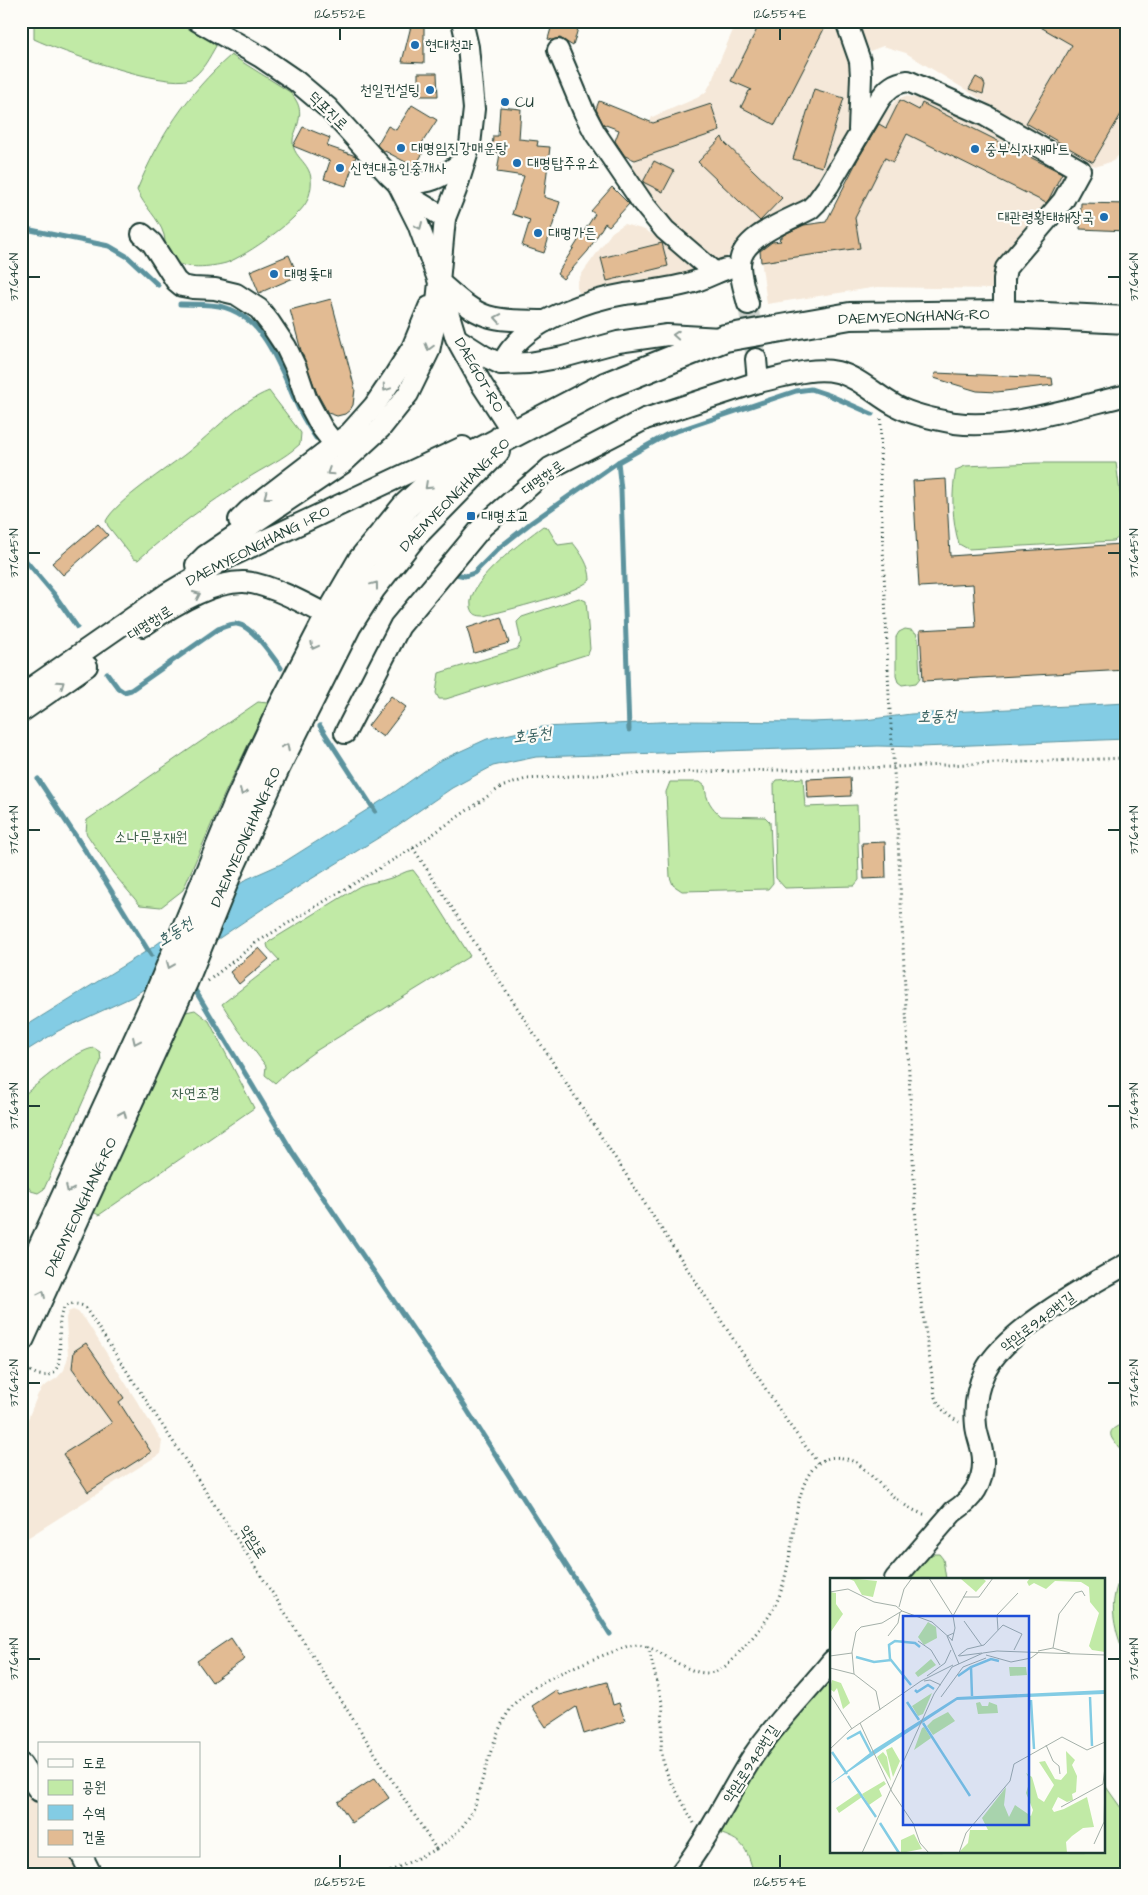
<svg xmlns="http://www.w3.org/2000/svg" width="1148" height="1895" viewBox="0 0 1148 1895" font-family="'Architects Daughter','Poor Story',sans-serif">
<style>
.built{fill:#f5e8d9}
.green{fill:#c1eaa6;stroke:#70946d}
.water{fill:#83cce4;stroke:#5b939e}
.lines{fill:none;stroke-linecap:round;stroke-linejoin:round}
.stream{stroke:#5b939e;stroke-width:5}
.building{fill:#e2bb93;stroke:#1f3d34}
.minor-tunnel{stroke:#d1d6d0;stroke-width:20;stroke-dasharray:20 10;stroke-linecap:butt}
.minor-casing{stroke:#1f3d34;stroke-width:24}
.major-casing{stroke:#1f3d34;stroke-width:30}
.path{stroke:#1f3d34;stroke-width:3;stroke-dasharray:1 4;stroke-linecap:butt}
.minor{stroke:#fdfcf7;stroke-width:20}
.major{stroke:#fdfcf7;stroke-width:26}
.oneway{stroke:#8e9c96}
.ticks{fill:none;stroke:#1f3d34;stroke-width:2}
.poi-dot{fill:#1f6fb2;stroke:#fdfcf7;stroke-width:2}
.labels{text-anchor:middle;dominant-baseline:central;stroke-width:4.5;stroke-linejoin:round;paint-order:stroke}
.poi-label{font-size:15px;fill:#1f3d34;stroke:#fdfcf7;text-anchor:start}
.street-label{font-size:15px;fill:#1f3d34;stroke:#fdfcf7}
.park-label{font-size:15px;fill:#3f604b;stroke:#fdfcf7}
.water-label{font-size:16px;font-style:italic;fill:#386160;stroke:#fdfcf7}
.inset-river{fill:none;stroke:#83cce4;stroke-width:2.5}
.inset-road{fill:none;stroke:#a4b0a9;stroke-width:1}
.view{fill:#1d4ed8;fill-opacity:0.15;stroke:#1d4ed8;stroke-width:2.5}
.inset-edge{fill:none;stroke:#1f3d34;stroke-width:2.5}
.neatline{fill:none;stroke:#1f3d34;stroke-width:2}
.ticks-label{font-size:12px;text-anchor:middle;fill:#1f3d34}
</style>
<rect width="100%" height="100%" fill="#fdfcf7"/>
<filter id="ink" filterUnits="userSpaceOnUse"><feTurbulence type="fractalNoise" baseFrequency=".02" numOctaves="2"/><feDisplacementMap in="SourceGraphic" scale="10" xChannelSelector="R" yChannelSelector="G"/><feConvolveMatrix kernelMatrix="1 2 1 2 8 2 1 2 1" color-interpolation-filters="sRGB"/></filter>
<g filter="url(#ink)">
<g class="built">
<path d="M737 21H836L837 28 851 57V124L849 136 818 193 740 242 730 252 725 261 719 263 664 217 629 171 652 117 697 98 706 92 712 81 717 67Z"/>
<path d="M857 21H1127V147L1113 161 1098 166 1086 164 906 53 883 46 870 51Z"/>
<path d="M905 96 916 98 971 119 1063 169 1065 180 997 277 992 289 878 287 767 304 759 244 778 241 793 227 827 222 877 123 896 100Z"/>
<path d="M624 224 645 230 660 239 697 270 673 278 623 283 583 294 579 292 577 288V283L581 275 612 232Z"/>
<path d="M73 1310 78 1312 85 1319 162 1441 160 1454 21 1542V1436L38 1394 43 1387 57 1378 64 1370 68 1357 66 1318 68 1312Z"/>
<path d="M21 1778 39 1803V1856H73L81 1874H21Z"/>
</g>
<g class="green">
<path d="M34 21H169L204 35 216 46C210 56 202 73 190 79 166 89 59 51 34 39Z"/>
<path d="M231 55 290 92C301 105 302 113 296 130 295 133 293 137 293 140 291 162 321 162 308 199 301 218 246 256 226 263 211 267 184 270 171 260 164 254 166 243 164 235 159 218 144 207 137 190 159 137 187 94 231 55Z"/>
<path d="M269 391 301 433 300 444C284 459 263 468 245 480 208 504 171 530 138 560L134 559 108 526 106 521C116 501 168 468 188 452 212 433 240 402 269 391Z"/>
<path d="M1036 463H1116L1121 499V535L1114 541 968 549 959 544C952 521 951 493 956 470L965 466Z"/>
<path d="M543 526 548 528 558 545 573 543C581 553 590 566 590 580 573 595 509 609 485 616 477 616 473 615 471 607 466 581 525 540 543 526Z"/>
<path d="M579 598 586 601 590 649 588 654 446 699H439L436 693 439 673 517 649 521 642 517 622 522 617Z"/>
<path d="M905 629 911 630 916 633 918 638 920 678 916 683 902 685 898 682 896 676V637L899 632Z"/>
<path d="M258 702 268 703 224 795 183 890 161 907 140 905 113 873 86 833 87 820Z"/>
<path d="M803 778 805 807 857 805 859 880 854 886 785 888 776 878 774 784 777 780Z"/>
<path d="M670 782H700L705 786C706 800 711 807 721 816L765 817 770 822 773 883 768 889 682 891 673 885 670 877 666 792Z"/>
<path d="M413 870 429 891 470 956 314 1052 288 1071 275 1083 265 1075 266 1066 238 1029 222 1004 279 960 268 948 267 944 270 941 360 886C370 882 380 882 391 878 399 876 404 871 413 870Z"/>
<path d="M195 1010 209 1021 254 1108 99 1215 91 1211 179 1019 186 1012Z"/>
<path d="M94 1048 100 1052 101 1061 44 1189 38 1193 31 1191 21 1175V1097C37 1085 75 1050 94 1048Z"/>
<path d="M1127 1422V1453C1122 1451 1120 1449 1117 1445 1104 1431 1113 1428 1127 1422Z"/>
<path d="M933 1554H939L943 1559 946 1579H908L926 1559Z"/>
<path d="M1127 1565V1660C1112 1625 1106 1599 1127 1565Z"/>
<path d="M832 1670V1851H1104V1784L1121 1808 1127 1811V1874H754C746 1846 744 1841 716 1832L765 1749Z"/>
</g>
<path class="water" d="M1127 703V739L920 747 878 746 536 757 493 766 452 788 388 832 267 906 132 997 58 1031 21 1054V1029L150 949 247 879 281 864 389 796 437 762 487 739 542 727 683 721 811 722 865 720 911 714Z"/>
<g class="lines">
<g class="stream">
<path d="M21 228 109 246 128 257 158 285"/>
<path d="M180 304C193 304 206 304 219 306 265 315 280 368 297 405 302 417 309 427 316 438"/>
<path d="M21 555 54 594 77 627"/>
<path d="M456 574 465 576 474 573 499 548 532 522 618 462"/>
<path d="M107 673 118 688 124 692 131 690 218 629C225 627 230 623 237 624 254 627 271 655 281 668"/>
<path d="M320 726 375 811"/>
<path d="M629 730 621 490 618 462 668 434 796 391 811 389 829 395 872 414"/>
<path d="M38 779 104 879 151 955"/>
<path d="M192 985 293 1153 453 1388 610 1634"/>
</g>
</g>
<g class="building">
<path d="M553 21H580L573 46 560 38 552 40 548 39Z"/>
<path d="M761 21H828L775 125 741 107 749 91 752 90 731 81Z"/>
<path d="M1030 21H1127V104L1093 162 1026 123 1072 45Z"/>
<path d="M411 26 424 27V63L402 62Z"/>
<path d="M418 73H437L438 96H418L422 89 418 84Z"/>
<path d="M976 77 983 81 985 85 983 94 969 89Z"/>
<path d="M814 89 844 98 822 167 793 159Z"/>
<path d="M900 100 919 110 922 103 1062 173 1049 199 1046 203 907 134 893 162 885 158 855 218 860 248 761 262 760 251 772 242 781 241 779 239 785 234 804 225 826 222 858 159 879 124 886 128Z"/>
<path d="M599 101 653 123 711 104 720 131 635 160 625 156 615 141 619 130 603 124 596 109Z"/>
<path d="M412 105 437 120 420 146 425 149 415 167 381 149 377 145 388 126 396 130Z"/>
<path d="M500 107 521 109 519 139 538 141 537 146 550 147 544 197 560 202 544 253 522 246 530 220 512 214 524 176 497 172 500 153 492 152 493 136H498Z"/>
<path d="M303 127 330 138 327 146 356 156 346 186 324 179 330 161 293 146Z"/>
<path d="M722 137 724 142 782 198 760 221 698 162Z"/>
<path d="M654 161 674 171 663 192 643 182Z"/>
<path d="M612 187 629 204 609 226 605 223 588 251 563 279 557 274 595 214 591 211Z"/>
<path d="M1081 203 1127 204V231L1080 229Z"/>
<path d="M662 243 668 266 607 281 601 258Z"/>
<path d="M289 255 298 276 259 293 250 271Z"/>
<path d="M331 299 355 389 353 405 350 410 345 414 337 416 328 413 317 393 302 354 290 310Z"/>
<path d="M935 373 1052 378 1053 385 997 392 977 391 934 378Z"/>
<path d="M946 479 950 556 1121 544 1127 618V670L923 681 920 630 976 627 973 584 919 587 913 481Z"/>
<path d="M98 524 108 535 63 575 52 563Z"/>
<path d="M501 617 509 643 474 653 467 628Z"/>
<path d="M391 696 406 707 383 737 368 726Z"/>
<path d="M850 777 851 796 808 798 807 779Z"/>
<path d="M885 842 886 878 864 879 862 843Z"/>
<path d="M259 948 269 959 239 984 230 972Z"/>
<path d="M86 1343 124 1398 119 1402 151 1452 88 1492 63 1454 112 1423 72 1368 74 1351Z"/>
<path d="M231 1638 245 1659 212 1682 197 1661Z"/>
<path d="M607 1682 613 1705 619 1703 625 1721 584 1734 576 1707 546 1727 532 1706 556 1690 559 1695Z"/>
<path d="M375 1778 389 1798 352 1823 338 1802Z"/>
</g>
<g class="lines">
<path class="minor-tunnel" d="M748 304 756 359"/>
<defs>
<g id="minor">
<path d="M198 21 261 57 296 81 328 108 387 173 415 200 445 218"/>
<path d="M462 21 468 47 474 109 470 145 456 190 445 218 439 282 456 338 482 385 514 434 500 436"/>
<path d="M846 21 860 61 861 76 859 130"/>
<path d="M558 50 584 112 595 133 642 202 665 230 715 273"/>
<path d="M397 182C429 186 441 178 465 160"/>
<path d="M142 234 152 243 176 281 182 286 193 288 215 289 236 294 259 309 270 323 286 347 296 368 306 398 322 428 335 445"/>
<path d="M439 282C454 295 469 310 487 316 506 322 527 320 546 321"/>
<path d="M748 304C745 292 740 278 740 265 739 237 790 220 810 209L816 203 829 185 880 99C888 88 894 83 908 81L986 116 1080 170 1063 201 1006 268 1004 279V314"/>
<path d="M459 340 484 356 501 364 529 363 563 357 618 342 667 335 721 338"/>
<path d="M756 359 758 382C783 377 812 366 837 372 858 377 877 396 896 406 911 414 938 420 955 423 1006 430 1076 407 1127 395"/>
<path d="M501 364C505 359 508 352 512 348 536 318 589 300 625 294 647 291 669 289 690 283 702 280 714 273 726 269"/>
<path d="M239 520 248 511 350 433 374 406 393 378 412 348 429 307"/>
<path d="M196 565 205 556 343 463 380 429 408 394 429 351 435 322 439 282 418 224 397 182"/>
<path d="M143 626C170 607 211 581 244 582 272 584 315 609 340 622"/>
<path d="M21 695 168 593 227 558 463 447"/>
<path d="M21 712 87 666"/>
<path d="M345 733 400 626 482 527 550 468 645 419 758 382"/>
<path d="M895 1579 953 1512C972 1500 984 1483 983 1460 983 1448 977 1437 976 1426 974 1407 977 1388 985 1371 1005 1331 1087 1286 1127 1264"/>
<path d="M21 1764 39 1791"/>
<path d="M82 1856 91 1874"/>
<path d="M680 1874C709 1837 728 1795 753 1756 776 1722 806 1693 832 1661"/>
</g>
<g id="major">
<path d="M21 1292 157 997 238 802 281 709 329 616 361 561 406 506 446 469 605 386 725 338 850 316 1004 314 1127 320"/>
<path d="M21 1338 184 982 229 871 277 766 348 625 372 588 413 536 496 451"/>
</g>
</defs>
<use href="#minor" class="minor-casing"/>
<use href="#major" class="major-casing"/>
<g class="path">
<path d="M881 419 880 472 889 695 897 818 919 1287 935 1397C941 1409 947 1416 959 1422"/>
<path d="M413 848 788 1423 818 1463"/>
<path d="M208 981 257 942 413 848 501 787 526 779 586 775 894 767 1127 758"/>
<path d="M21 1367C27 1369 33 1373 39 1375 83 1384 35 1289 84 1306L277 1600 436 1849 385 1874"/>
<path d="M694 1823 668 1776 663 1761 661 1750 663 1706 648 1647C667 1655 687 1673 707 1673 722 1673 733 1660 741 1650 757 1633 772 1616 780 1594 786 1577 789 1559 792 1542 797 1507 803 1437 857 1463 879 1481 898 1508 927 1515"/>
<path d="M436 1849C453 1838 465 1826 474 1808 483 1779 493 1735 509 1711 528 1680 595 1659 628 1646L638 1645 648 1647"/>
</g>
<use href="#minor" class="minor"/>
<use href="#major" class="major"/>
</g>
<defs><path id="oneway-chevron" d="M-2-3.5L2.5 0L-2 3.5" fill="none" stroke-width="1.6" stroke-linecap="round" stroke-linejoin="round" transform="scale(1.25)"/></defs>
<g class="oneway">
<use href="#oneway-chevron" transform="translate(419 226) rotate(66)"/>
<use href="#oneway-chevron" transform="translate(498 318) rotate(-170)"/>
<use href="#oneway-chevron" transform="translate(676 335) rotate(-176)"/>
<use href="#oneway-chevron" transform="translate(429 347) rotate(106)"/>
<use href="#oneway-chevron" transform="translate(386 388) rotate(124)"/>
<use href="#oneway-chevron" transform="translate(330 472) rotate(147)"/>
<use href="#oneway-chevron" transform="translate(428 486) rotate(137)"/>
<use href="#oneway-chevron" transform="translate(267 496) rotate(143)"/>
<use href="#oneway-chevron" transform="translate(375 585) rotate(-53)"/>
<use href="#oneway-chevron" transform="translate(197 595) rotate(-25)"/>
<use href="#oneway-chevron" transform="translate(314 646) rotate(118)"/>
<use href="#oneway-chevron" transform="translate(61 684) rotate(-35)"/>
<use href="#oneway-chevron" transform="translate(286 747) rotate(-63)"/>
<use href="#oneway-chevron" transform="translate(243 792) rotate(114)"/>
<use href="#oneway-chevron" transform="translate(170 965) rotate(112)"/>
<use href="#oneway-chevron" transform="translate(136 1041) rotate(115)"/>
<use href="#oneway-chevron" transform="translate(123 1114) rotate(-66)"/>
<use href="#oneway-chevron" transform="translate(69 1189) rotate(115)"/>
<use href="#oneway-chevron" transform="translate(42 1294) rotate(-65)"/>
</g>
</g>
<path class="ticks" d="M340 28V40M780 28V40M28 277H40M1108 277H1120M28 553H40M1108 553H1120M28 830H40M1108 830H1120M28 1106H40M1108 1106H1120M28 1383H40M1108 1383H1120M28 1659H40M1108 1659H1120M340 1855V1868M780 1855V1868"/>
<g class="poi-dot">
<circle cx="415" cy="45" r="5"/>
<circle cx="430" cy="90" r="5"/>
<circle cx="505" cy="102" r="5"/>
<circle cx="401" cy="148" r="5"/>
<circle cx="975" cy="149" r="5"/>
<circle cx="517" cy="163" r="5"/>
<circle cx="340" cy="168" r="5"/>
<circle cx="1104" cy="217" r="5"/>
<circle cx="538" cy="233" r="5"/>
<circle cx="274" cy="274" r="5"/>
<rect x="466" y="511" width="10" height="10" rx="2.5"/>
</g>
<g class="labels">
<g class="poi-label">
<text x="425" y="45">현대청과</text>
<text x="420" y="90" text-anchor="end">천일컨설팅</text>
<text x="515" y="102">CU</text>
<text x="411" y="148">대명임진강매운탕</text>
<text x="985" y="149">중부식자재마트</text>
<text x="527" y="163">대명탑주유소</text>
<text x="350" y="168">신현대공인중개사</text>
<text x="1094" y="217" text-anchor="end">대관령황태해장국</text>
<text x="548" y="233">대명가든</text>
<text x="284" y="274">대명돛대</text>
<text x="481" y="516">대명초교</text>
</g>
<g class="street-label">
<text transform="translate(328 111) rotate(44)">덕포진로</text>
<text transform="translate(914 317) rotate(-2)">DAEMYEONGHANG-RO</text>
<text transform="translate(479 375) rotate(60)">DAEGOT-RO</text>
<text transform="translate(543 478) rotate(-36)">대명항로</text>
<text transform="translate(455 495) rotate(-46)">DAEMYEONGHANG-RO</text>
<text transform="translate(258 546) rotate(-27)">DAEMYEONGHANG 1-RO</text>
<text transform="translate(150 623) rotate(-33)">대명항1로</text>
<text transform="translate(246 837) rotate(-66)">DAEMYEONGHANG-RO</text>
<text transform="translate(81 1207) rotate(-65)">DAEMYEONGHANG-RO</text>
<text transform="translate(1038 1322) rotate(-37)">약암로948번길</text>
<text transform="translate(253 1542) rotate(57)">약암로</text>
<text transform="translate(751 1764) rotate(-57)">약암로948번길</text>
</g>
<g class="park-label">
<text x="151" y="837">소나무분재원</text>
<text x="196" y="1093">자연조경</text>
</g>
<g class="water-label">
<text transform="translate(937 716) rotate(-2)">호동천</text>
<text transform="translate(532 735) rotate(-7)">호동천</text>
<text transform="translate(175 932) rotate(-32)">호동천</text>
</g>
</g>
<g transform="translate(830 1578)">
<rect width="275" height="275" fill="#fdfcf7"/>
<path d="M17 0 47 3 43 19 32 17 24 3ZM152 0 156 3 146 14 131 1ZM200 0H275V74L262 72 259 68 269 35 260 24 259 9 251 4 225 3 216 11 204 5 199 8 197 4ZM0 14 6 15V26L13 36 0 55ZM98 44 106 49 107 60 94 67 88 59ZM101 81 106 87 88 99 85 95ZM179 89H196L197 97 180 98ZM2 102 11 105 20 125 13 131 7 110 4 114 0 111ZM102 115 93 136 88 138 82 128ZM150 124 152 128H158L159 124 167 127 168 135 148 136 146 125ZM118 134 125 143 103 157 97 148 103 142ZM94 149 101 160 84 172 92 150ZM62 169 70 183 63 199 56 172ZM236 173 245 182 242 187 247 198 246 214 242 216 243 222 237 224 228 219 222 231 224 234 234 231 257 219 264 249 253 250 242 258 236 264 237 275 129 274 138 265 140 252H158L152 240 176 209 174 227 179 239 185 227 201 238 203 232 196 215 200 202 196 195 202 199 208 220 214 224 224 207 209 184 215 183 225 201 231 202 237 195ZM53 174 57 179 61 203 47 179ZM54 203 56 206 49 211 52 218 39 227 32 216ZM28 215 32 219 9 235 6 230ZM84 256 92 271 71 275V262Z" fill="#c1eaa6"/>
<path d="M275 112 274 116 127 122 0 206 45 171 127 119Z" fill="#83cce4"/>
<path class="inset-river" d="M26 79 44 84 61 82 81 107M60 81 59 67 65 63 85 65 90 69M128 98 141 89M85 112 87 114 98 107 104 111M142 118 141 89 161 81 169 83M260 119 262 168M201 122 204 171M77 124 89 142M93 145 140 218M17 161 30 154 41 175M2 174 17 196M18 198 46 239M50 245 69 275"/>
<path class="inset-road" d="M99 0 123 38 125 50 122 63M0 14 18 11 44 24 66 28 72 33 102 44 122 62M133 19H149L163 0M69 29 74 11 82 0M123 38 137 13M134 43 152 68M168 52 167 37 188 15M124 55 117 58 129 86M58 58 68 45 70 34M88 63 101 72 110 87M223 70 240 75M208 73 223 70 229 36 245 15 252 13 255 18M156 77 181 84 201 80 209 74M0 78 22 75M128 78 137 71 154 67 173 47 192 56 184 72M129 78 152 75M0 90 24 96M97 98 115 85 121 72M94 103 100 102 111 107M0 116 22 151M111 119 133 89 156 80M50 132 46 113 24 96 22 74 26 54 31 49 52 45 72 33M30 145 62 214 83 245 90 265 99 275M216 167 223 183 229 188 230 196M0 171 20 152 91 103 123 87M231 229 273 206 275 189M264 266 274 244 275 206M32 275 104 116 122 89 153 75 167 73 275 77M129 275 136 255 180 203 184 186 232 159 257 172 275 164"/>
<path class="view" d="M73 38H199V247H73Z"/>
<rect width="275" height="275" class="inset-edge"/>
</g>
<rect width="1148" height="1895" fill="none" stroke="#fdfcf7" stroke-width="55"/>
<rect x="38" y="1742" width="162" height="115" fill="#fdfcf7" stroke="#a4b0a9"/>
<rect x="48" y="1759" width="25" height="8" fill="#fdfcf7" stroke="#a4b0a9"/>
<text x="82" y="1768" font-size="15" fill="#1f3d34">도로</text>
<rect x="48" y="1780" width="25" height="15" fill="#c1eaa6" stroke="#a4b0a9"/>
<text x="82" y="1792" font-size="15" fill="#1f3d34">공원</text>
<rect x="48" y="1805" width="25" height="15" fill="#83cce4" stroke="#a4b0a9"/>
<text x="82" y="1818" font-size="15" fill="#1f3d34">수역</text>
<rect x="48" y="1830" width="25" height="15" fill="#e2bb93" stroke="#a4b0a9"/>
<text x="82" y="1842" font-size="15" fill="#1f3d34">건물</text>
<rect x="28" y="28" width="1092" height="1840" class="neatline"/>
<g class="ticks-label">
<text x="340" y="18">126.552°E</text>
<text x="780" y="18">126.554°E</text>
<text transform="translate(14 277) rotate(-90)" y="4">37.646°N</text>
<text transform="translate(1134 277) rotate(-90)" y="4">37.646°N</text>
<text transform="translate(14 553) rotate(-90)" y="4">37.645°N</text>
<text transform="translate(1134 553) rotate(-90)" y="4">37.645°N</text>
<text transform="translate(14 830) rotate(-90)" y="4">37.644°N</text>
<text transform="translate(1134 830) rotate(-90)" y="4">37.644°N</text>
<text transform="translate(14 1106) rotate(-90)" y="4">37.643°N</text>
<text transform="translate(1134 1106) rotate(-90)" y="4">37.643°N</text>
<text transform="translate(14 1383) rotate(-90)" y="4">37.642°N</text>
<text transform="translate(1134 1383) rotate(-90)" y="4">37.642°N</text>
<text transform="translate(14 1659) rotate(-90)" y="4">37.641°N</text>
<text transform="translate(1134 1659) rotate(-90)" y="4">37.641°N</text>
<text x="340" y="1886">126.552°E</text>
<text x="780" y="1886">126.554°E</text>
</g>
</svg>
